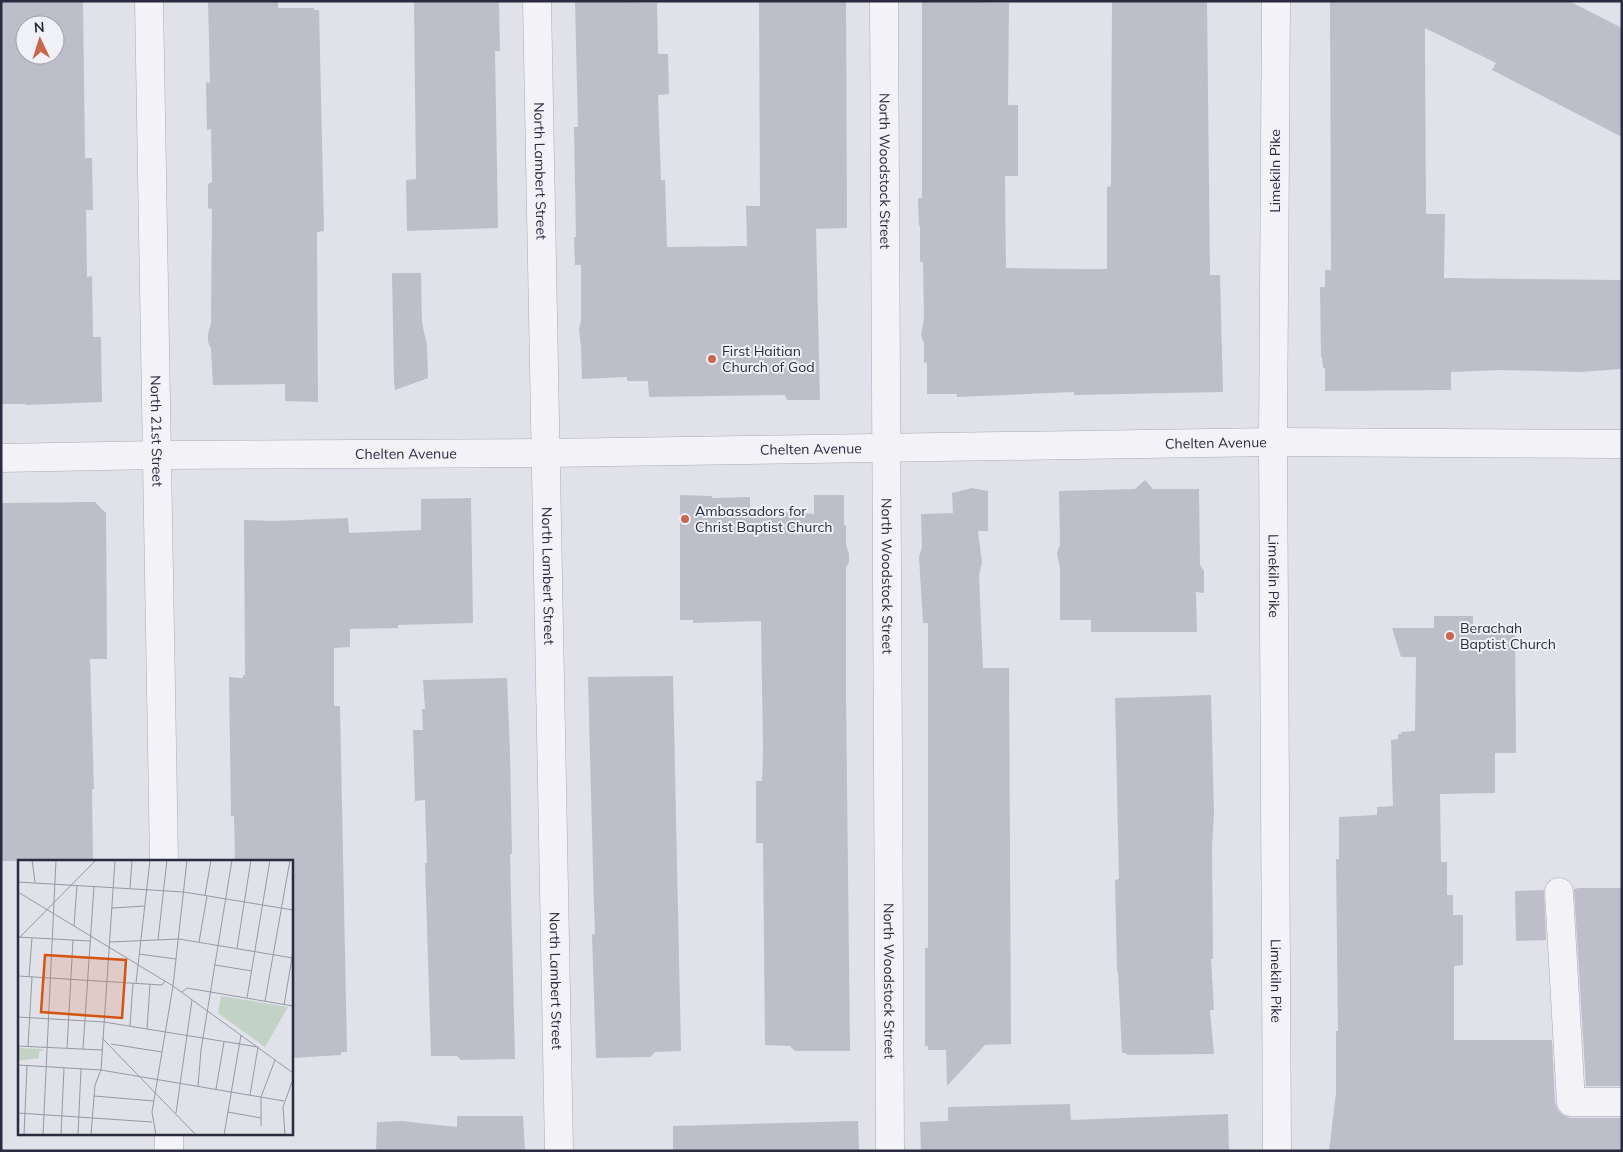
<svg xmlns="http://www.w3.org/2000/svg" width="1623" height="1152" viewBox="0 0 1623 1152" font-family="Mulish,sans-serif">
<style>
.building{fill:#bebecb;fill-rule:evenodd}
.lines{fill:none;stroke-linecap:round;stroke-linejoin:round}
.minor-casing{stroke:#aaaab6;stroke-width:29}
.minor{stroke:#f3f3f7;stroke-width:28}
.poi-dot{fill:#c8674c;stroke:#f0f1f6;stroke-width:2}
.labels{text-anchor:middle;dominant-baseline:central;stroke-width:4;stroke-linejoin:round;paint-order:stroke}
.street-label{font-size:14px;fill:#2a2a40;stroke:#f0f1f6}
.poi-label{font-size:14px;fill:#2a2a40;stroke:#f0f1f6;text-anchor:start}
.inset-road{fill:none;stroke:#9898a5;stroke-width:1}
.view{fill:#d55411;fill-opacity:0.15;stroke:#d55411;stroke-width:2.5}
.inset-edge{fill:none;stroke:#2a2a40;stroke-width:2.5}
</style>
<rect width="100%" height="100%" fill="#e1e1e9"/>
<g class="building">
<path d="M1 1H83L85 158H92L93 210H86L87 277 92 276 93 337H101L102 402 26 405V404H1ZM25 25H55V55H25Z"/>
<path d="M208 1H278V8H314V10H319L324 231 317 232 318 402 285 401V384L213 385 211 349 208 342V334L211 323 212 209 208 208V184L212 182 211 129 207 130 206 82 210 83Z"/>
<path d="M414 1H499L500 51H495L498 228 407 231 406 180 416 179Z"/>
<path d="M575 1 657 3 658 54H668L669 94 658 95 661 180H665L667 247 747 246 746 206H760L759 2 846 1 847 228 816 229 820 400H787L785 395 649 397 648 381H627V377L582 379 581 347 579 329 581 321V265H575L574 237H576L574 127H578Z"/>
<path d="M922 1 1009 3 1008 105H1018V176H1005L1006 268 1079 269H1107V187L1111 186 1112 2 1207 1 1210 275H1220L1223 392 1074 395V392L957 397V394H927V362L924 363V343L921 335 924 318 923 262H920V226H919L918 198H922Z"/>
<path d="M1330 1H1569L1622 28V137L1492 70 1496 63 1425 28V60L1426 214H1445L1444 278 1622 280V369L1579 372 1501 370 1451 372V390L1325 391V368H1323L1322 357H1321L1320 287H1325V270H1331Z"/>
<path d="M392 273H421L422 323 427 345 428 378 395 390 394 381Z"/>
<path d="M1145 480 1153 489H1199L1200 565 1204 571V593L1196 592 1197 632H1091V620H1060V568L1057 553 1060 545 1059 491 1135 489Z"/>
<path d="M972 488 988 491V531H978L982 563 979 575 983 668H1009L1011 1044 985 1045 947 1086 946 1050H928V1046H925V948H928V623H923L919 557 922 547 921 514 953 513 952 493Z"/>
<path d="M680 495 712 496V498L750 497V510L814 514V495H844V525H846V545L849 554V562L846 568V694L850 1051H795L790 1046 765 1045 763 843H756V781H762L763 750 761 621 693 623V620H680Z"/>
<path d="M471 498 473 623 398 625V628L350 629V647L334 648V706H340L347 1052H341V1055L291 1058V861H235L234 816H231L229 677 243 678V675H245L244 520 273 521 348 518 349 533 421 530V499Z"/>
<path d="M95 502 106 513 107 659H90L94 789H92L93 861H1V503Z"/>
<path d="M1434 616H1473V627L1515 626 1516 753H1495V793L1440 794 1441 862H1447V895H1453V915H1463V965L1454 966V1040H1552L1555 1103 1558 1110 1563 1115 1571 1118H1622V1151H1329L1336 1093V1031H1338L1336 859H1339V817L1377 815V807L1393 806 1391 740 1398 739V734H1401V732L1415 731 1416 657H1401L1392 628H1434Z"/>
<path d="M673 676 681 1051 655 1052 650 1057 596 1058 592 934H595L594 908 588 677Z"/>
<path d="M507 678 510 752 512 854H510L515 1059 461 1060 457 1056H431L425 863H427L425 800 415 801 413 730H423L422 709H425L423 680Z"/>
<path d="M1211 695 1214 813 1212 848 1213 959H1211L1214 1010H1210L1214 1054 1127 1055 1126 1053H1122L1118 971H1117L1115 880 1119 879 1115 698Z"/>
<path d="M1579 888H1622V1086H1586L1574 889Z"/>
<path d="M1544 890 1546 940 1516 941 1515 891Z"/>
<path d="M1070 1104 1071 1120 1228 1114 1229 1151H921L920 1122 948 1121V1107Z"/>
<path d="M457 1116H523L525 1151H376L377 1122 401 1121 457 1127Z"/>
<path d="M858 1121 859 1151H673V1126Z"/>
</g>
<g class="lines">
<defs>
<g id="minor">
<path id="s1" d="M149 1 164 861"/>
<path id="s2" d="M537 1 559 1151"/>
<path id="s3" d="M884 1 890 1151"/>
<path id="s4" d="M1276 1 1273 442 1277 1151"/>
<path id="s5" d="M1 458 157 455 546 453 1273 442 1622 444"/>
<path d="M1559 892 1571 1102H1622"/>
<path d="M169 1133V1151"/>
</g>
</defs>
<use href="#minor" class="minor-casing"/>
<use href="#minor" class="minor"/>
</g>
<g class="poi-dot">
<circle cx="712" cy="359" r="5"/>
<circle cx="685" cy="519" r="5"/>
<circle cx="1450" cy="636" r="5"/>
</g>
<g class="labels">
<g class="street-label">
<text stroke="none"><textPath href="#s2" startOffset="170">North Lambert Street</textPath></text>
<text stroke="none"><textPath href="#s3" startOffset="170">North Woodstock Street</textPath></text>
<text transform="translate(1275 171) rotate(-90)">Limekiln Pike</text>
<text stroke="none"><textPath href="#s1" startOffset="430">North 21st Street</textPath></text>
<text stroke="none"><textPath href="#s5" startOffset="1215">Chelten Avenue</textPath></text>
<text stroke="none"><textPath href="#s5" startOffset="810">Chelten Avenue</textPath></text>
<text stroke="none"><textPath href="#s5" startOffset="405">Chelten Avenue</textPath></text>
<text stroke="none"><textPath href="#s2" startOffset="575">North Lambert Street</textPath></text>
<text stroke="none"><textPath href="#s3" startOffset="575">North Woodstock Street</textPath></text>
<text stroke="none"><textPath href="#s4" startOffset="575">Limekiln Pike</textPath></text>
<text stroke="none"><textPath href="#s2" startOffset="980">North Lambert Street</textPath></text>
<text stroke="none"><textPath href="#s3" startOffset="980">North Woodstock Street</textPath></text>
<text stroke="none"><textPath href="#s4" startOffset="980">Limekiln Pike</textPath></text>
</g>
<g class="poi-label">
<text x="722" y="351">First Haitian<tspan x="722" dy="16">Church of God</tspan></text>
<text x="695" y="511">Ambassadors for<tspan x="695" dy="16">Christ Baptist Church</tspan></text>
<text x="1460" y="628">Berachah<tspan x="1460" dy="16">Baptist Church</tspan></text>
</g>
</g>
<g transform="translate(18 860)">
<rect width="275" height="275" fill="#e1e1e9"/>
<path d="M203 136 270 147 247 187 200 153ZM0 188 26 189 21 192V198L0 201Z" fill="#c2d2c4"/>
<path class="inset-road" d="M14 0 17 22M0 22 166 32 275 50M112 28 114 0M0 32 155 126 275 213M187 35 193 0M94 48 127 46M56 66 59 25M0 77 72 81M0 79 78 0M140 80 149 0M92 82 161 79 275 98M181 82 189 36M219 88 233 0M121 94 158 99M197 105 234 111M0 116 144 125 147 121M11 117 14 78M118 123 132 0M164 132 169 128 275 146M229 138 252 0M247 141 272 0M266 145 275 92M0 157 86 162 240 187 232 235M112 166 115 123M129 169 132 124M85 179 178 275M93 184 144 192M0 186 84 190M10 186 14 117M49 188 55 80M65 189 76 26M0 205 83 210 266 241M180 226 183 190 214 0M198 229 206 182M76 236 136 241M210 252 243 258M0 253 134 262M158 253 174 140M243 266V237L257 200M6 275 9 206M25 275 38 0M43 275 46 208M60 275 63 209M73 275 77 225 83 210 97 0M138 275 134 252 155 126 169 0M206 275 223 175M267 275 265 247 275 219"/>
<path class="view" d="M27 95 108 100 104 158 23 152Z"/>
<rect width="275" height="275" class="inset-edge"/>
</g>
<rect width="1623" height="1152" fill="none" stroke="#2a2a40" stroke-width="5"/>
<g transform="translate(40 40) rotate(356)"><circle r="24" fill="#f0f1f6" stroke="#a1a1ad"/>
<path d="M0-4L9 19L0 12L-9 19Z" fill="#c8674c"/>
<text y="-8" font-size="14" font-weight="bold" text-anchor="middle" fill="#2a2a40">N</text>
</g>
</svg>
